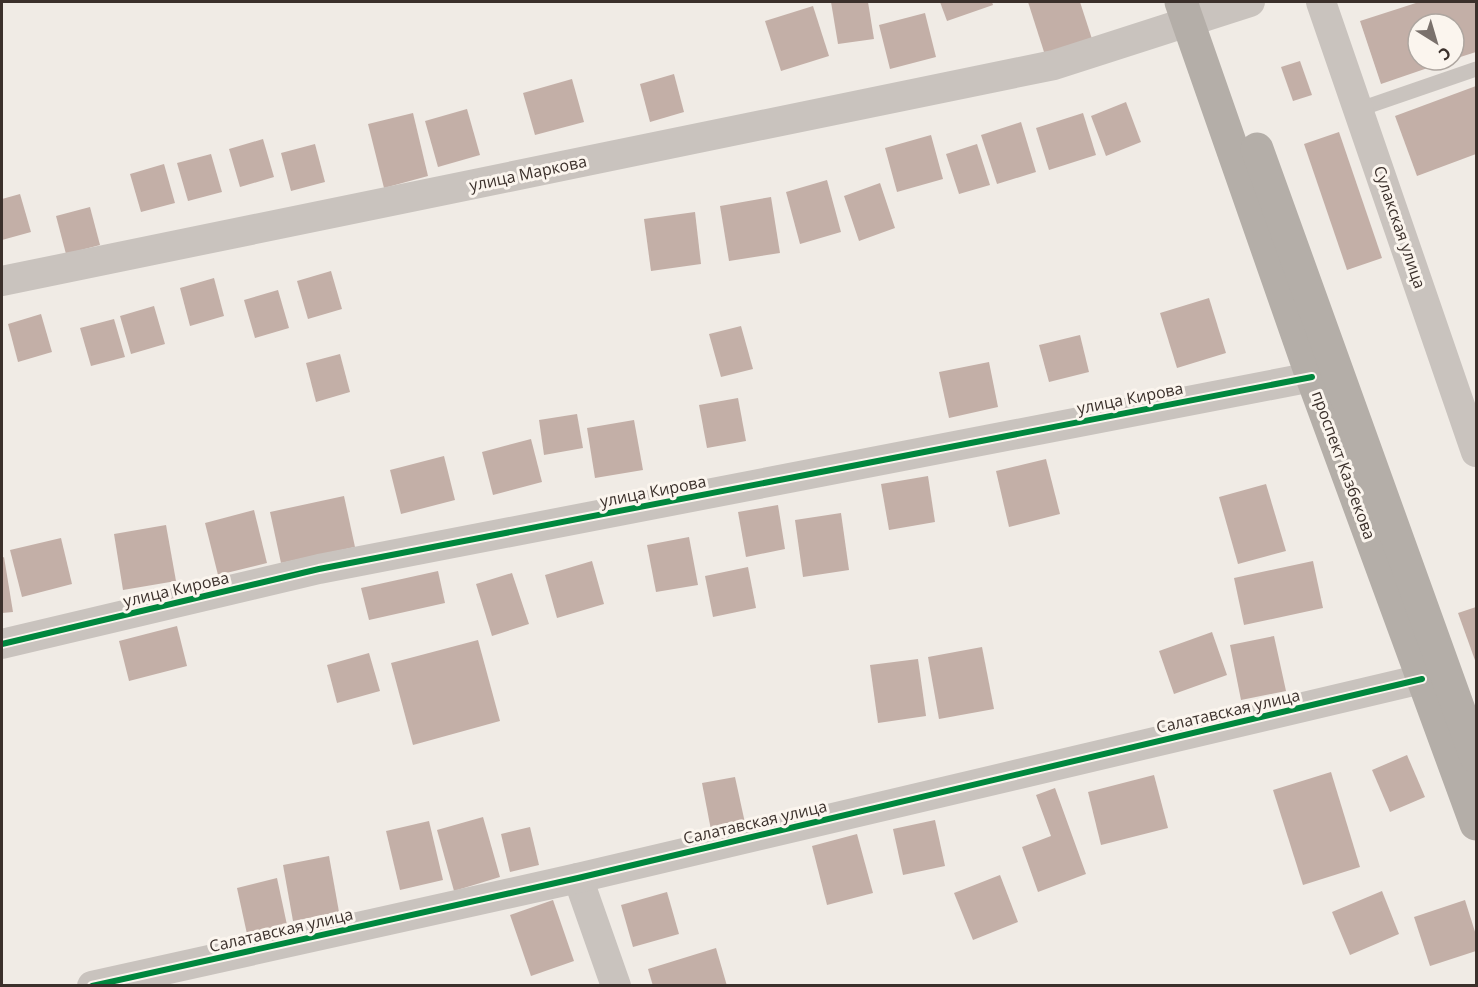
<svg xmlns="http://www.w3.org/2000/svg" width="1478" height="987" viewBox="0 0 1478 987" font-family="'Open Sans',sans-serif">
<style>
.building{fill:#c3afa7}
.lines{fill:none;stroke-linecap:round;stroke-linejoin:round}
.service{stroke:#c9c3be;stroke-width:15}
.minor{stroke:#c9c3be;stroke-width:30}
.trunk{stroke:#b4aea8;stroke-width:33}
.cycleway-casing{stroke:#fbf5ee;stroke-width:10}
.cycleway{stroke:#00873e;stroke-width:6}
.labels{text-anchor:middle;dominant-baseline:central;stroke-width:6;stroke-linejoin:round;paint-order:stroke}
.street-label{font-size:16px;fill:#3b302b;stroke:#fbf5ee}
</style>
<rect width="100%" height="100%" fill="#f0ebe5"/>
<g class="building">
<path d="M831 2H868L874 39 838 44Z"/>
<path d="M940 2H992L993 5 947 21Z"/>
<path d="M1028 2H1080L1092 39 1045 55Z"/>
<path d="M1419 2H1476V52L1454 59V24H1418V60H1451L1381 84 1360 21Z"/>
<path d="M813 6 829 56 781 71 765 21Z"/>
<path d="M925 13 936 57 890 69 879 25Z"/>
<path d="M1300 61 1312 95 1293 101 1281 67Z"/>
<path d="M674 74 684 112 650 122 640 84Z"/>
<path d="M572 79 584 122 535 135 523 93Z"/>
<path d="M1476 86V154L1417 176 1395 116Z"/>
<path d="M1126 102 1141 142 1106 156 1091 116Z"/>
<path d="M467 109 480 155 438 167 425 121Z"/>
<path d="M413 113 428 176 384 188 368 124Z"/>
<path d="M1083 113 1096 155 1049 170 1036 128Z"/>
<path d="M1021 122 1036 172 997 184 981 135Z"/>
<path d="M1339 132 1382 258 1347 270 1304 144Z"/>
<path d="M931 135 943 179 897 192 885 148Z"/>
<path d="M263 139 274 177 240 187 229 149Z"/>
<path d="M315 144 325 182 291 191 281 153Z"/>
<path d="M977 144 990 185 959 194 946 154Z"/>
<path d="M211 154 222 192 188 201 177 163Z"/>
<path d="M164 164 175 203 141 212 130 174Z"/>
<path d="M827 180 841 232 800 244 786 192Z"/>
<path d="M880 183 895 228 859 241 844 196Z"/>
<path d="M20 194 31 232 2 240V199Z"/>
<path d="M771 197 780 253 729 261 720 206Z"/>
<path d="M90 207 100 245 66 254 56 216Z"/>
<path d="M695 212 701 264 651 271 644 219Z"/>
<path d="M331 271 342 309 308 319 297 281Z"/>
<path d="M214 278 224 316 190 326 180 288Z"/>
<path d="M278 290 289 328 255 338 244 300Z"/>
<path d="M1209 298 1226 353 1177 368 1160 313Z"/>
<path d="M154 306 165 344 131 354 120 316Z"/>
<path d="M41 314 52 352 18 362 8 324Z"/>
<path d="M114 319 125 357 91 366 80 328Z"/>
<path d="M741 326 753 369 721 377 709 334Z"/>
<path d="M1080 335 1089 372 1049 382 1039 345Z"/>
<path d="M340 354 350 392 316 402 306 363Z"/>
<path d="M989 362 998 407 949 418 939 372Z"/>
<path d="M738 398 746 441 707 448 699 405Z"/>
<path d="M577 414 583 448 544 455 539 420Z"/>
<path d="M634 420 643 470 595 478 587 428Z"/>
<path d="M531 439 542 482 493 495 482 452Z"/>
<path d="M444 456 455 500 401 514 390 470Z"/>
<path d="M1046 459 1060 514 1009 527 996 471Z"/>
<path d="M928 476 935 522 889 530 881 484Z"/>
<path d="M1266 484 1286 551 1238 564 1219 497Z"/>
<path d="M344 496 355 547 281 563 270 512Z"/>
<path d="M778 505 785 549 746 557 738 512Z"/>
<path d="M254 510 267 563 218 575 205 523Z"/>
<path d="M841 513 849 570 803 577 795 520Z"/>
<path d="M166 525 176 581 123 590 114 534Z"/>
<path d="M689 537 698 585 656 592 647 545Z"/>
<path d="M61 538 72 584 22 597 10 550Z"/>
<path d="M4 557 13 612 2 613V558Z"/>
<path d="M592 561 604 604 557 618 545 575Z"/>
<path d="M1313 561 1323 608 1244 625 1234 578Z"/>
<path d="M748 567 756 608 713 617 705 576Z"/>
<path d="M438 571 445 603 369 620 361 588Z"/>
<path d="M512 573 529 624 492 636 476 584Z"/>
<path d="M1476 607V663L1458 613Z"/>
<path d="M177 626 187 666 129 681 119 641Z"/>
<path d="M1212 632 1227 675 1174 694 1159 651Z"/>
<path d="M1274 636 1286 691 1241 700 1230 645Z"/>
<path d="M478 640 500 721 413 745 391 663Z"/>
<path d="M982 647 994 709 939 719 928 657Z"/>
<path d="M369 653 380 691 337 703 327 665Z"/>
<path d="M918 659 926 716 878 723 870 665Z"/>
<path d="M1407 755 1425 797 1390 812 1372 770Z"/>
<path d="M1331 772 1360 867 1303 885 1273 790Z"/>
<path d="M1154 775 1168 828 1101 845 1088 792Z"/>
<path d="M735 777 745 823 711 830 702 783Z"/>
<path d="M1055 788 1086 874 1038 892 1022 847 1051 836 1036 795Z"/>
<path d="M483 817 500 877 454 891 437 830Z"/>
<path d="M935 820 945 866 903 875 893 829Z"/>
<path d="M429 821 443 880 400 890 386 831Z"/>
<path d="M530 827 539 865 510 872 501 834Z"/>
<path d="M857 834 873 893 827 905 812 846Z"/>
<path d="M329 856 339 912 293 921 283 865Z"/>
<path d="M1000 875 1018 922 973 940 954 893Z"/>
<path d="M277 878 287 925 247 934 237 888Z"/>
<path d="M1382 891 1399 934 1350 955 1332 912Z"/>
<path d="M667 892 679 934 633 947 621 905Z"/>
<path d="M553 900 574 961 531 976 510 915Z"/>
<path d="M1465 900 1476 935V951L1430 966 1414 917Z"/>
<path d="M716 948 727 986H653L648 969Z"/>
</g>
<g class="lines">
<path class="service" d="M1360 109 1476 69"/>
<g class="minor">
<path d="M1321 2 1476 452"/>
<path d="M2 281 1054 65 1250 2"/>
<path d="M2 644 319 569 1312 377"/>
<path d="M578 878 616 986"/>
<path d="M92 986 578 878 1422 679"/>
</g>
<g class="trunk">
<path d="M1181 2 1312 377 1476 824"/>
<path d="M1257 149 1476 757"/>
</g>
<defs>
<g id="cycleway">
<path d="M2 644 319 569 1312 377"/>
<path d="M92 986 578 878 1422 679"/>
</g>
</defs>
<use href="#cycleway" class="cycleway-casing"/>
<use href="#cycleway" class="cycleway"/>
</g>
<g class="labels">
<g class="street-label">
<text transform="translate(528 173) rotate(-12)">улица Маркова</text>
<text transform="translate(1400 227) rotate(71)">Сулакская улица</text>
<text transform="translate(1130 398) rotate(-11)">улица Кирова</text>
<text transform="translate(1344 465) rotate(70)">проспект Казбекова</text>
<text transform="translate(653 491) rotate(-11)">улица Кирова</text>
<text transform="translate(176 589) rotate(-13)">улица Кирова</text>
<text transform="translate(1228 711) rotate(-13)">Салатавская улица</text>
<text transform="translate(755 822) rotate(-13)">Салатавская улица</text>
<text transform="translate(281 930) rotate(-13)">Салатавская улица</text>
</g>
</g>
<rect width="1478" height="987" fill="none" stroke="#3b302b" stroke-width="6"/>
<g transform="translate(1436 42) rotate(143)"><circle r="28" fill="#fbf5ee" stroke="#aea6a0" stroke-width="1.5"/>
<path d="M0-4.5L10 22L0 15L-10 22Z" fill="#7a716c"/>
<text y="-9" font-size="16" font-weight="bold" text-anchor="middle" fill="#3b302b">С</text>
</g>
</svg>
